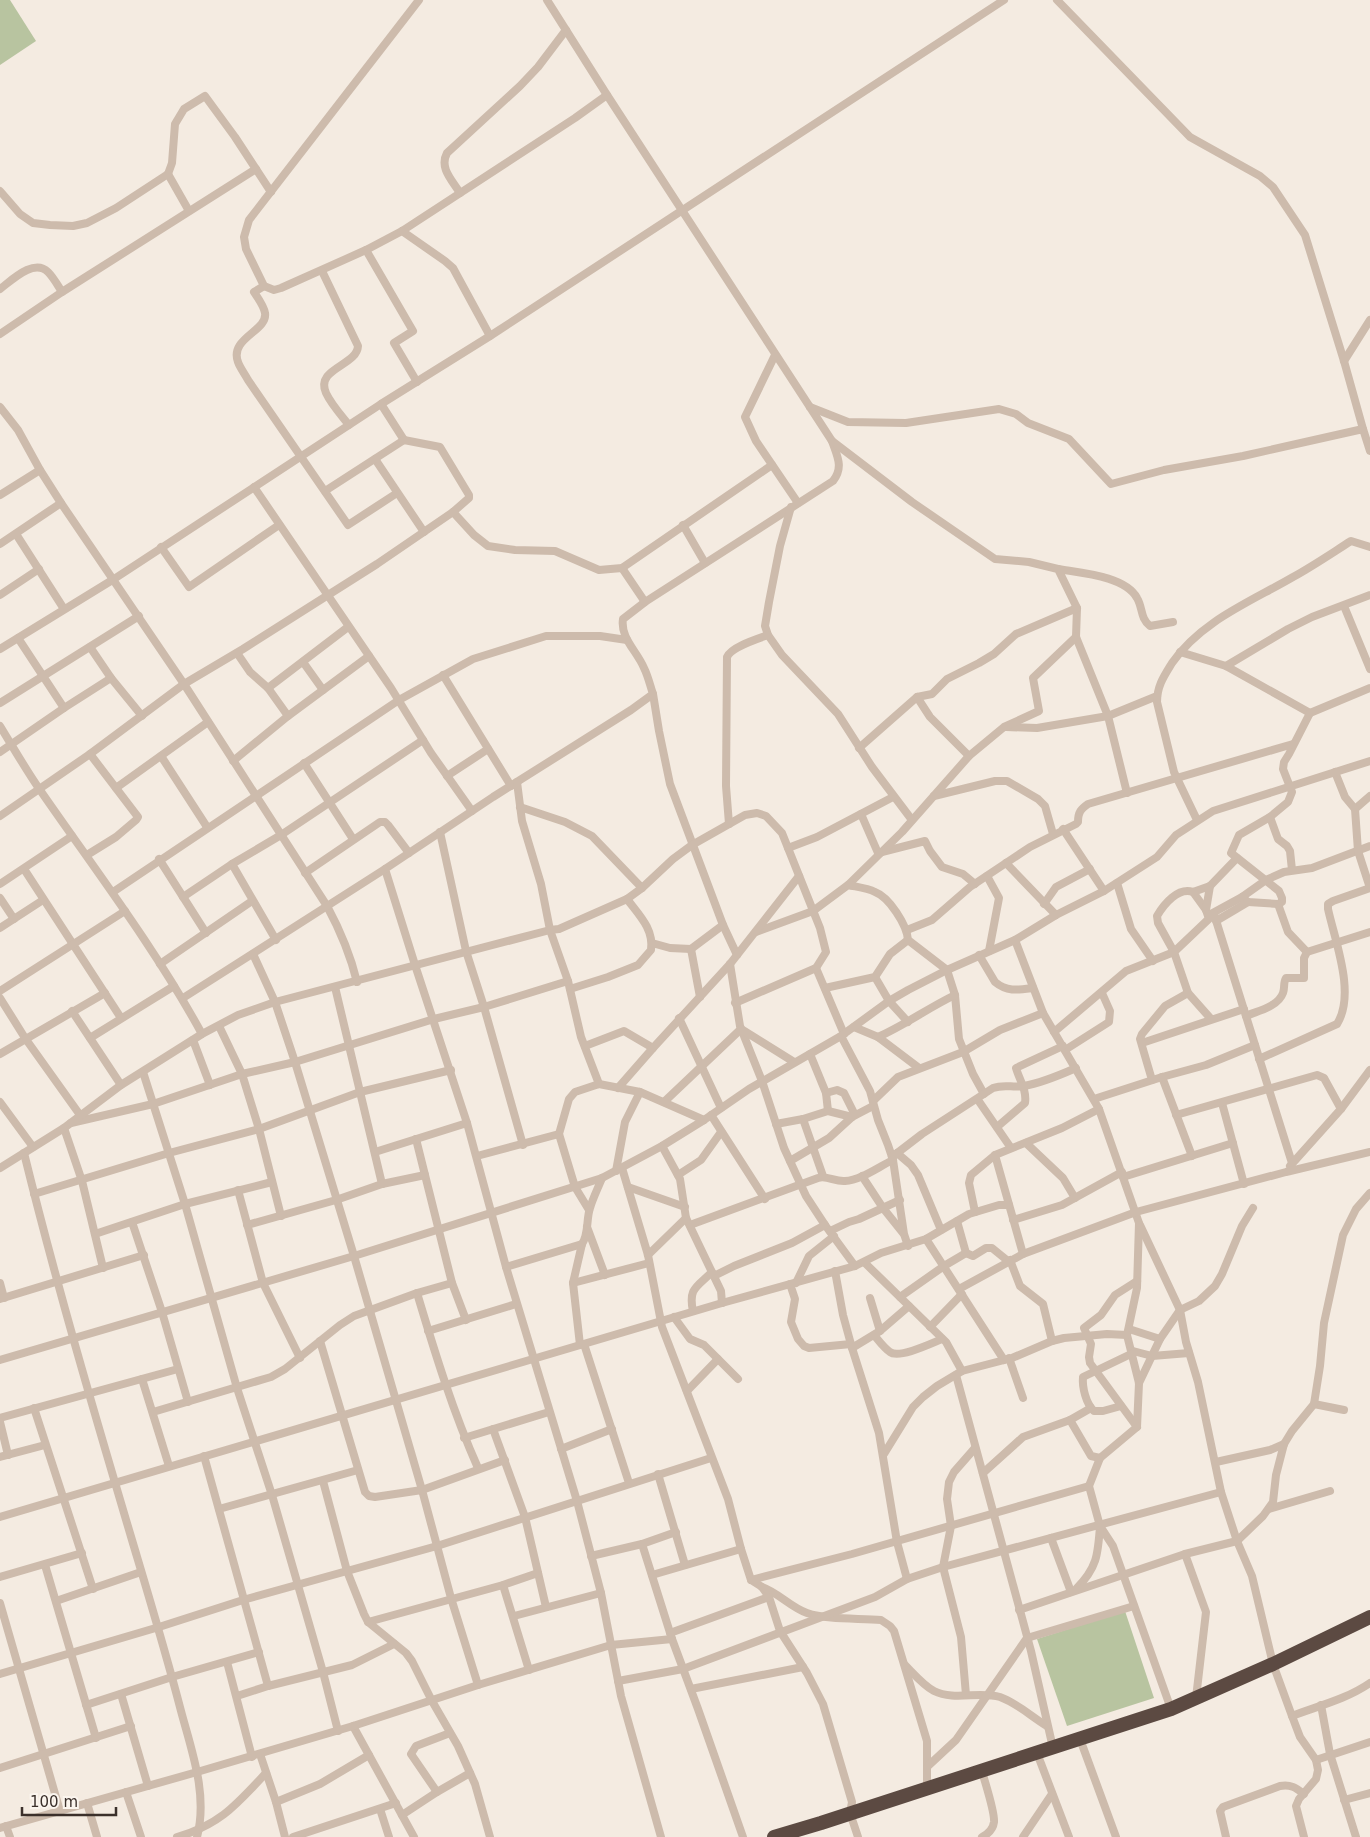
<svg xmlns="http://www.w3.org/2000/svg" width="1370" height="1837" viewBox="0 0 1370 1837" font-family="'DejaVu Sans',sans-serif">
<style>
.green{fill:#b8c4a0}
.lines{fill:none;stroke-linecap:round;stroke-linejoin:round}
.street{stroke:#cdbbac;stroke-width:8}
.highway{stroke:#5c4a42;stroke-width:14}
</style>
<rect width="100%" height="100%" fill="#f4ebe1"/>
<g class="green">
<path d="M0 0H10L36 41 0 65Z"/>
<path d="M1125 1611 1154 1698 1067 1726 1037 1639Z"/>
</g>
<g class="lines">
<g class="street">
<path d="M419 0 249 220 244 237 246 249 264 286 274 290 281 288 366 250 402 231 575 118 607 95"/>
<path d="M547 0 607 95 832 441C837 456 844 467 833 481L645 602 623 619C620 638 637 651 644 668 648 676 650 685 653 694L631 710 493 797 385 869 415 965 467 1123 506 1267 577 1501 601 1593 621 1696 661 1837"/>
<path d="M1057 0 1190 137 1260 176 1273 187 1305 235 1344 361 1363 429"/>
<path d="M168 174 189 211"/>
<path d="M0 191 20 214 33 223 50 225 73 226 87 223 116 208 168 174 172 163 175 124 184 109 205 96 235 137 271 192"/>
<path d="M460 193C452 180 439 168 447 153L520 86 538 67 566 30"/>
<path d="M402 231 445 261 453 268 490 336"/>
<path d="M366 250 413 331 394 343 417 382"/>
<path d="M322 271 358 346C357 366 315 368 326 393 331 404 341 415 349 425"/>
<path d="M264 286 254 292C258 298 264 306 265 313 268 331 229 338 238 362 240 368 245 374 248 380L348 525 397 493"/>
<path d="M0 289C12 280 34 258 48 272 54 278 58 286 62 292"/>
<path d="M0 334 62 292 256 169"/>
<path d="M775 355 745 417 756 441 798 503"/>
<path d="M1344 361 1370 320"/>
<path d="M381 404 404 440"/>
<path d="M0 407 18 430 40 470 61 503 184 684 327 906C341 932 350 953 357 982"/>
<path d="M810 407 848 422 906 423 999 409 1016 414 1028 423 1069 439 1111 484 1164 470 1243 456 1363 429 1370 451"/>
<path d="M832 441 912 502 995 559 1029 562 1058 569 1077 608 1076 637 1108 716 1127 793"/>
<path d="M375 459 424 532"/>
<path d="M254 487 391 688 431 753 472 811"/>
<path d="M0 495 40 470"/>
<path d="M791 507 780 546 769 602 765 626 768 635 782 655 838 714 872 767 912 820"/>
<path d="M453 512 474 535 488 546 515 550 555 551 599 570 622 568 772 465"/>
<path d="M683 525 705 563"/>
<path d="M16 534 64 609"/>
<path d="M0 544 61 503"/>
<path d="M161 547 189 587 279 525"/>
<path d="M622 568 645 602"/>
<path d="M1058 569C1081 573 1125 576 1137 598 1143 608 1140 618 1150 626L1173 622"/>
<path d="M0 595 39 569"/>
<path d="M1344 606 1370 669"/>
<path d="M18 638 64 708"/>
<path d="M90 647 111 678 142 716"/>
<path d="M0 649 114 579 381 404 490 336 1004 0"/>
<path d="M1180 652 1226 666 1310 713"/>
<path d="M237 653 250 672 268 688 288 716"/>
<path d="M303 662 323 690"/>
<path d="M1226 666 1288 629 1312 617 1370 595"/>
<path d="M443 675 511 786"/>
<path d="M268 688 348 627"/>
<path d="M653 694 659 731 670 784 723 925 737 955"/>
<path d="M917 697 930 717 969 756"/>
<path d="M0 703 139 616"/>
<path d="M0 726C13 747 26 770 40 790 96 871 155 948 202 1034"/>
<path d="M1006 727 1037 728 1108 716 1157 696"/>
<path d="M859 748 917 697 932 694 947 679 979 663 994 654 1016 634 1077 608"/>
<path d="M0 752 64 708 111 678"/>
<path d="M161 756 207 827"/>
<path d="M233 761 288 716 369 656"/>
<path d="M304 763 353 839"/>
<path d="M447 776 488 749"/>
<path d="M517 782 522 821 541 884 550 930 568 981 581 1037 599 1084"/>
<path d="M116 788 208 722"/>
<path d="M934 796 995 781H1007L1038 799 1045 806 1053 834"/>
<path d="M520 807 565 822 592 836 642 888"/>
<path d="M1355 809 1370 796"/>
<path d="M861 814 878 853 925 841 930 851 942 867 963 874 975 884"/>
<path d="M0 816 90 754 184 684 243 649 377 564 453 512 469 498V495L440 447 404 440 325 491"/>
<path d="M1270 817 1278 839 1287 846 1290 851 1292 870"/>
<path d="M1197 820 1174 772 1157 702C1157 686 1164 676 1172 663 1201 621 1250 602 1293 577 1313 566 1332 553 1351 541L1370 547"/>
<path d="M729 824 726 786 727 657C731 647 757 639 768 635"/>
<path d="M1063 829 1104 891"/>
<path d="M440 832 466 951 484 1007 523 1145"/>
<path d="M788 848 817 837 893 797"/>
<path d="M87 855 116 837 136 820 138 817 90 754"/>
<path d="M159 859 206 933"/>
<path d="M1006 863 1056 915"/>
<path d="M232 864 276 940"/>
<path d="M24 869 121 1018"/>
<path d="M305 873 380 822H385L388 825 409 853"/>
<path d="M987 876 999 898 989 951"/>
<path d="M1117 883 1131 929 1153 961"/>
<path d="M0 884 72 836"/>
<path d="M848 885 902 832 969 756 1004 727 1039 711 1033 678 1076 637"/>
<path d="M113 892 399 700 473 659 546 636H600L627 640"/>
<path d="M1193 892 1206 910 1208 916 1214 914 1292 1163"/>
<path d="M183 897 232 864 281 835 423 740"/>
<path d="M1242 897 1248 902 1278 904 1282 902V898L1279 891 1231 853 1239 835 1270 817 1288 802 1292 792 1283 769 1284 762 1289 754 1310 713 1370 688"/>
<path d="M0 898 14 919"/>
<path d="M1044 904 1056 887 1090 869"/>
<path d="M1278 904 1288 932 1307 952"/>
<path d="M1206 910 1210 886"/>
<path d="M1209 915 1242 897 1266 880 1284 872 1312 868 1370 846"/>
<path d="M1216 921 1248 902"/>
<path d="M0 928 43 900"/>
<path d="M907 930 932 920 970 887 1030 847 1076 824 1078 822C1078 812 1081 809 1088 804L1293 744"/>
<path d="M756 932 813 911 848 885C857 887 867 888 875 892 889 897 907 925 908 940L947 970 955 995 959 1039 973 1074 984 1094"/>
<path d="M1015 940 1043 1013 1099 1109 1139 1223 1137 1288 1127 1335 1139 1383 1137 1427 1100 1458 1089 1486 1100 1526 1113 1546 1171 1709"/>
<path d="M652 943 670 948 691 949 723 925"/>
<path d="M691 949 700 997"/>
<path d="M253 954 275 1002 295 1062 354 1256 422 1490 451 1598 478 1685"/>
<path d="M979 955 995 982C1007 992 1018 990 1033 988"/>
<path d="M160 964 252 901"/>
<path d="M730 964 740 1026 762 1081 784 1148 806 1196 825 1225 855 1266"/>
<path d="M816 968 844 1034"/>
<path d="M875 977 889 1001 908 1022"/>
<path d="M335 987 382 1184"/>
<path d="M825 988 875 977 890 954 908 940"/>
<path d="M570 989 608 977 638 965 651 950C654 929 639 915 627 899"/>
<path d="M0 991 125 911"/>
<path d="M0 998 25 1038 80 1115"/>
<path d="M183 998 385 869"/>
<path d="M72 1011 121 1085"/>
<path d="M1246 1016C1257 1011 1278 1007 1283 993 1285 988 1283 983 1286 978H1304V958L1307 952 1370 932"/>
<path d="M679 1018 721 1108"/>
<path d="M1211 1019 1188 993 1174 952 1158 923 1157 916C1164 904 1178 887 1193 892L1210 886 1237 858"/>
<path d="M219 1026 242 1074 259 1129 281 1216"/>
<path d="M854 1027 878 1037 919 1068"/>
<path d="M1054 1032 1126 971 1174 952 1214 914"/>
<path d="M841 1036 870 1091 878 1120 888 1145 893 1160 904 1234 908 1246"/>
<path d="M878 1037C905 1025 928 1008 955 995"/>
<path d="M90 1038 174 986"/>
<path d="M193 1040 210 1085"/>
<path d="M1142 1043 1244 1009"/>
<path d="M585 1046 624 1031 653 1048"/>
<path d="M1065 1050 1109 1022 1110 1011 1102 993"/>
<path d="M0 1054 105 993"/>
<path d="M810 1054 826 1093 828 1111"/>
<path d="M1259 1059 1337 1024C1356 994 1335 941 1328 909V904L1333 901 1370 888 1358 851 1355 809 1345 797 1335 772"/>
<path d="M143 1072 185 1204 237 1388 272 1495 323 1672 338 1731"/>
<path d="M1162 1077 1192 1156"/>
<path d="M1152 1080 1140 1039 1142 1034 1165 1006 1188 993"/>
<path d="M618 1088 653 1048 730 964 799 876"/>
<path d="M826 1093 837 1090 844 1093 855 1115"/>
<path d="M1094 1099 1162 1077 1206 1065 1255 1045"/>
<path d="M978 1100 1011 1148"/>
<path d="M873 1101 898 1077 963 1052 1000 1030 1043 1013"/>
<path d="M0 1102 33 1147"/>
<path d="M664 1102 741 1029 794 1062"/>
<path d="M1222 1103 1244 1184"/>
<path d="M711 1115 765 1199"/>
<path d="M1176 1115 1317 1075 1324 1078 1341 1109"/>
<path d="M803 1119 823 1176"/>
<path d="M71 1123 153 1104 242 1074 295 1062 434 1019 484 1007 568 981"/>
<path d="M776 1124 803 1119 828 1111 852 1117"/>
<path d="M997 1127 1025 1103C1027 1090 1019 1079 1016 1068L1063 1046"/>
<path d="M64 1128 82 1181 103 1268"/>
<path d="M416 1139 452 1283 466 1320"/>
<path d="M1026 1143 1063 1178 1075 1198"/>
<path d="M662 1146 680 1179 686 1218 721 1291 722 1303"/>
<path d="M375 1152 467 1123"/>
<path d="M24 1153C56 1283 94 1412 132 1540 149 1597 166 1653 181 1711 192 1752 208 1795 197 1837"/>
<path d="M897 1153 911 1165 918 1175 941 1230"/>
<path d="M995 1155 1023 1254"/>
<path d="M477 1156 559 1134"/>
<path d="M892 1157 922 1134 993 1088C1004 1084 1013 1088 1024 1086 1042 1083 1060 1075 1076 1068"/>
<path d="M790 1161 829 1138 852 1117 873 1106"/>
<path d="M1290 1166 1341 1109 1370 1070"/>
<path d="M0 1168 64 1128 121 1085 202 1034 238 1015 275 1002 550 930 559 929 627 899 642 888 673 859 692 845 745 815 757 813 766 816 782 833 820 928 826 952 816 968 735 1003"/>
<path d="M622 1168 648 1255 662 1327 728 1499 741 1549 751 1580 762 1587 769 1597 780 1631 807 1673 823 1704 852 1802 850 1813 858 1837"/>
<path d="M616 1171 625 1122 640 1092"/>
<path d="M678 1175 701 1160 721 1132"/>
<path d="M862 1176 883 1208 903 1233"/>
<path d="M1123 1177 1233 1143"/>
<path d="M628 1187 685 1207"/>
<path d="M238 1190 263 1283 300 1358"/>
<path d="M34 1194 169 1153 259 1129 360 1092 451 1070"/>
<path d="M589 1210 575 1187 559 1134 569 1099 575 1092 599 1084 640 1092 704 1120"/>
<path d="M975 1212 969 1183 971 1175 995 1155 1062 1128 1099 1109"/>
<path d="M1013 1220 1062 1205 1122 1172"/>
<path d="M957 1221 966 1253 973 1256 986 1248H992L1008 1261"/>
<path d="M132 1222 162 1312 188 1402"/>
<path d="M247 1225 336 1200 382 1184 425 1175"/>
<path d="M690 1225 818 1178C827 1175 835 1182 845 1181 861 1180 878 1167 893 1160"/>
<path d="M1140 1225 1180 1310 1186 1342 1198 1382 1221 1492 1237 1541 1252 1576 1273 1664 1292 1716 1300 1737 1316 1760 1318 1770 1316 1779 1299 1799 1296 1806 1304 1837"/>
<path d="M587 1227 605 1275"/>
<path d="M830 1231 849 1222 859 1219 900 1200"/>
<path d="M95 1234 185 1204 272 1182"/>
<path d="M926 1239 1004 1360"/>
<path d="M648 1255 686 1218"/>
<path d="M1010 1260 1020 1286 1043 1304 1052 1341"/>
<path d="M865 1263 946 1342 962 1371"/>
<path d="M506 1267 582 1244"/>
<path d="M835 1271 843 1315 852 1348 879 1433 897 1542 907 1579"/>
<path d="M714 1276 734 1266 792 1243 825 1225"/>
<path d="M0 1283 4 1298"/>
<path d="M573 1283 649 1263"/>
<path d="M796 1283 809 1256 834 1236"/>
<path d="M790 1284 795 1299 791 1322 798 1339 804 1346 809 1348 851 1344"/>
<path d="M959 1289 1023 1254 1136 1212 1286 1172 1370 1152"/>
<path d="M417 1293C435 1353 453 1412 478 1468"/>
<path d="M900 1297 944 1266 966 1253"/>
<path d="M870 1298 880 1331"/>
<path d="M0 1299 144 1255"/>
<path d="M693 1311C688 1288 697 1287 712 1272"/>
<path d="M674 1317 690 1339 704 1345 738 1379"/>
<path d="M930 1327 962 1294"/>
<path d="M1129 1329 1160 1339"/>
<path d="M428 1331 516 1304"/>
<path d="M874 1335C879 1341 884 1348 890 1352 899 1359 932 1343 942 1339"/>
<path d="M320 1341 365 1492 369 1496 375 1497 422 1490 505 1460"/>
<path d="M584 1344 629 1483"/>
<path d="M580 1345 573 1283 582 1244C589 1234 586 1220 590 1208 593 1198 598 1188 602 1178"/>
<path d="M852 1348 880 1331 909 1306"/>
<path d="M1133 1351 1152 1356 1189 1353"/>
<path d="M1009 1358 1023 1398"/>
<path d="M0 1360 354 1256 602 1178 662 1146 704 1120 749 1089 841 1036 889 1001 908 990 947 970 1015 940 1056 915 1104 891 1157 857 1176 835 1213 811 1370 761"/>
<path d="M956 1375 1031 1651 1053 1748"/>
<path d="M142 1379 169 1466"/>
<path d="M1139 1383 1160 1339 1180 1310 1199 1301 1215 1286 1222 1274 1242 1226 1253 1208"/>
<path d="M687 1391 718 1359"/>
<path d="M1314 1404 1344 1410"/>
<path d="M1121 1406 1103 1411H1094C1086 1404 1082 1387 1083 1377L1133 1353"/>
<path d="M34 1408 93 1589"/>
<path d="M153 1412 271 1377 285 1369 340 1325 354 1316 417 1293 452 1283"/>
<path d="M0 1418 178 1369"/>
<path d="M1070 1420 1091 1456 1100 1458"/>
<path d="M0 1422 8 1455"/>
<path d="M1137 1427 1090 1363 1089 1357 1091 1344 1084 1328 1101 1315 1115 1295 1137 1281"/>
<path d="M493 1429 525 1517 546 1607"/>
<path d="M464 1438 549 1412"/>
<path d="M561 1449 612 1429"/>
<path d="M884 1454 913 1407 923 1397 937 1386 962 1371 1012 1358 1052 1341 1064 1338 1107 1334 1127 1335"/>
<path d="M204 1456 268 1686"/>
<path d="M0 1457 45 1445"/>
<path d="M1216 1462 1270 1450 1284 1444"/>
<path d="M983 1473 1023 1437 1070 1420 1091 1408"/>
<path d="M658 1474 685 1565"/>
<path d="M323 1481 347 1571 364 1614 368 1622 406 1653 412 1661 432 1701 458 1746 475 1784 490 1837"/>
<path d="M219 1509 358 1470"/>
<path d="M1269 1509 1330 1491"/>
<path d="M0 1517 722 1303 855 1266 881 1253 926 1239 969 1214 999 1205H1009"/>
<path d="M1051 1538 1071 1592"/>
<path d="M642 1544 672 1639 698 1709 743 1837"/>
<path d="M1185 1554 1206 1612 1196 1698"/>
<path d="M591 1556 642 1544 676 1532"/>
<path d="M45 1565 96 1738"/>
<path d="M652 1575 741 1549"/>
<path d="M0 1577 82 1553"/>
<path d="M751 1580 852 1554 1089 1486"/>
<path d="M503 1585 529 1670"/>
<path d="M762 1587C779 1593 790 1607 807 1613 827 1620 859 1618 881 1620L890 1626 894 1631 927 1741V1788"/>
<path d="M1076 1589C1097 1568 1098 1555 1100 1526"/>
<path d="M56 1601 141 1572"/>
<path d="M0 1603 60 1811"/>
<path d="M1019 1610 1185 1554 1237 1541 1263 1516 1273 1502 1276 1475 1284 1444 1292 1431 1314 1404 1320 1366 1324 1323 1343 1235 1356 1209 1370 1193"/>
<path d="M514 1616 601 1593"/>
<path d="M368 1622 503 1585 538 1573"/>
<path d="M670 1633 769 1597"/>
<path d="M227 1662 252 1757"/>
<path d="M905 1665C914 1674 923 1685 934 1691 954 1701 979 1691 1000 1697 1017 1703 1032 1717 1047 1726"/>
<path d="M0 1674 159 1627 243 1600 437 1546 711 1458"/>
<path d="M618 1681 683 1669 875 1597 907 1579 943 1567 1221 1492"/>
<path d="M691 1689 803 1667"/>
<path d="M121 1694 148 1786"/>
<path d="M966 1695 961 1637 943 1567 951 1526 947 1499 949 1482 954 1472 975 1448"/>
<path d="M237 1696 268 1686 352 1665 394 1644"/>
<path d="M86 1705 172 1677 259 1652"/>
<path d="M1321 1705 1330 1754 1356 1837"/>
<path d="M1292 1716C1318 1706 1347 1699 1370 1683"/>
<path d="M353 1726 414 1837"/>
<path d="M1080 1739 1116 1837"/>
<path d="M1037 1753 1069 1837"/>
<path d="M260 1754 276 1802 285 1837"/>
<path d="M1316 1760 1370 1742"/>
<path d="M928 1766 956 1740 1027 1638 1134 1606"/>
<path d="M0 1768 131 1726"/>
<path d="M982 1771C985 1783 995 1812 994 1822 993 1830 988 1834 982 1837"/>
<path d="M126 1792 141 1837"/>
<path d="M437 1792 411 1754 416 1746 450 1733"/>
<path d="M1344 1800 1370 1793"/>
<path d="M276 1802 320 1784 369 1755"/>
<path d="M87 1803 97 1837"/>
<path d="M380 1809 389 1837"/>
<path d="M402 1815 437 1792 470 1773"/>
<path d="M6 1826 10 1837"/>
<path d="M0 1828 197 1772 353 1726 478 1685 611 1645 672 1639"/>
<path d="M177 1837C220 1825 237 1804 266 1773"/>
<path d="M293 1837 396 1803"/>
<path d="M1023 1837 1052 1794"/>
<path d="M1226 1837 1220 1811 1223 1807 1280 1786C1291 1784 1296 1788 1304 1794"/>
</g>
<path class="highway" d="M774 1837 821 1823 1171 1709 1273 1664 1370 1617"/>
</g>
<path d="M22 1807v8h94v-8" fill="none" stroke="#3b302b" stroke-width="2.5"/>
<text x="30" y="1807" font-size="15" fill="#3b302b" stroke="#fbf5ee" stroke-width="4" paint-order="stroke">100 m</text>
</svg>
